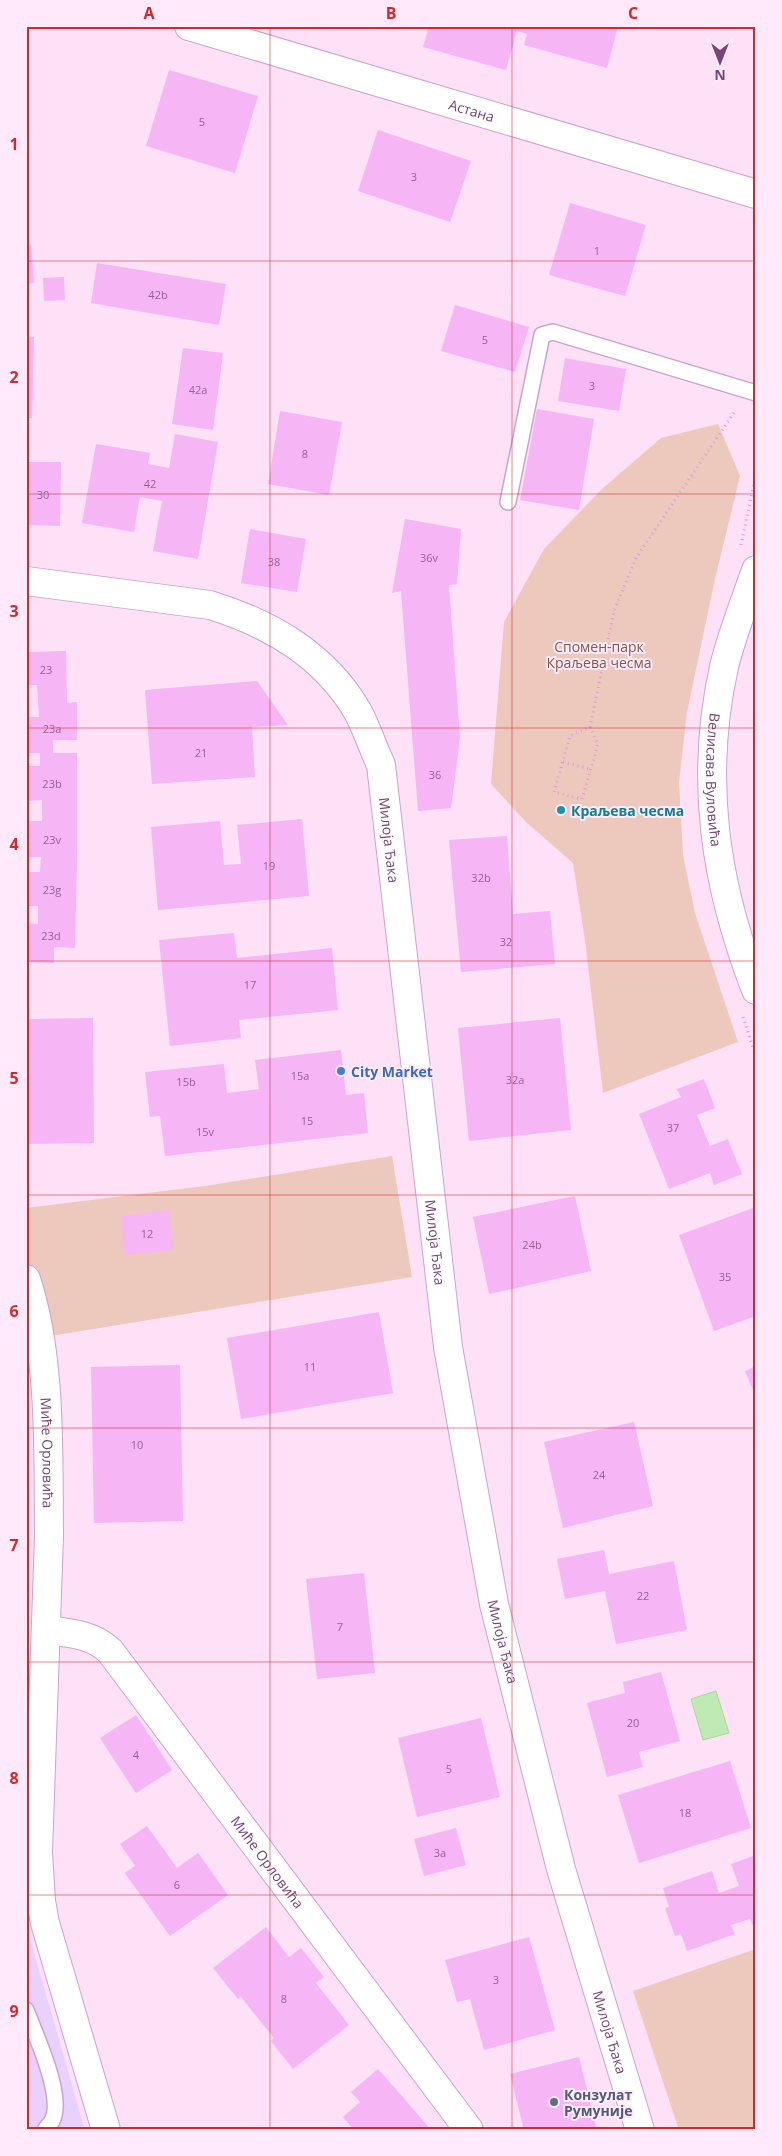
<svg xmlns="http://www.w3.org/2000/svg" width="782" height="2156" viewBox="0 0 782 2156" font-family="'Open Sans',sans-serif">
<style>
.medical{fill:#e8d2fd}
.green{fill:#edc8bd}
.water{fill:#bfeab3;stroke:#a6dc98}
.building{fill:#f6b5f4}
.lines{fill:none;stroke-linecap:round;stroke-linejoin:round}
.service-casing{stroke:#cda3cb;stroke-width:18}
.minor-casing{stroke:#cda3cb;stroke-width:30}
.tertiary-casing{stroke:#cda3cb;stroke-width:30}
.path{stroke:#db98da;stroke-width:3;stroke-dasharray:1 4;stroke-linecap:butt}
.service{stroke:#fff;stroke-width:15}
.minor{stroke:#fff;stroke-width:28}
.tertiary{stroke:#fff;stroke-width:28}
.grid{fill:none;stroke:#d62828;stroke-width:1;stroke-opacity:0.55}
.culture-dot{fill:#0f9aa8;stroke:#ffe9fa;stroke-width:2}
.shop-dot{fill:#3f7fe0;stroke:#ffe9fa;stroke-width:2}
.service-dot{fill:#5c6f8a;stroke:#ffe9fa;stroke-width:2}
.labels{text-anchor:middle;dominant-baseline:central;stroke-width:4;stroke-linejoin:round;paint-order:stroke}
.number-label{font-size:11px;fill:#976197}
.street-label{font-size:14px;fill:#774578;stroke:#ffe9fa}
.park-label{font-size:14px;fill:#8b5a40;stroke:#ffe9fa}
.culture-label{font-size:14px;font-weight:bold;fill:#0d838f;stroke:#ffe9fa;text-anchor:start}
.shop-label{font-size:14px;font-weight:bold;fill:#366cbe;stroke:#ffe9fa;text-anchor:start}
.service-label{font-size:14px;font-weight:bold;fill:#4e5e75;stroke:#ffe9fa;text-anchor:start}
.neatline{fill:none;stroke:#d62828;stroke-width:2}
.grid-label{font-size:16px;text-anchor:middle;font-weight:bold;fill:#d62828}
</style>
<rect width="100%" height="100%" fill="#fee0f7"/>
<path class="medical" d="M26 1925 85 2130H26Z"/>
<g class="green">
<path d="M718 424 740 476 715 579 687 712 679 782 683 855 695 913 738 1042 603 1093 585 940 573 863 527 823 491 784 504 622 544 549 602 489 661 438Z"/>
<path d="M392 1156 412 1277 26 1340V1208L205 1186Z"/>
<path d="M756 1949V2130H679L633 1991Z"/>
</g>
<path class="water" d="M716 1691 729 1733 703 1740 691 1699Z"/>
<g class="building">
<path d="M429 26H618L607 68 524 45 527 34 517 31 506 70 423 47Z"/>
<path d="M169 70 258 96 235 173 146 146Z"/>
<path d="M378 130 471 161 450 222 358 191Z"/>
<path d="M570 203 646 225 625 296 549 275Z"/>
<path d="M26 245H31L34 283 26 284Z"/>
<path d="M97 263 226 284 219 325 91 303Z"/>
<path d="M64 277 65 300 44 301 43 278Z"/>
<path d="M455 305 529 327 515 372 441 351Z"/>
<path d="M26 337H34L32 418H26Z"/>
<path d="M183 348 223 353 213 430 172 424Z"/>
<path d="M565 358 626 369 619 411 558 401Z"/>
<path d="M537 409 594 419 579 510 520 500Z"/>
<path d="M280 411 342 422 329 495 268 484Z"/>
<path d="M175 434 218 442 198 559 153 551 162 501 140 497 134 532 82 523 96 444 150 453 148 464 169 468Z"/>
<path d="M26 462H61L60 526 26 525Z"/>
<path d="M405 519 461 529 457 584 449 585 460 738 451 808 418 811 401 591 392 593Z"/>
<path d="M250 529 306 539 297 592 241 583Z"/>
<path d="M66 651 67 703 77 702V740H53V753H77V858L75 948 54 947V963L26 962V923L38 924V906H26V872H40L41 857H26V821H42V800L26 801V766H40V753H26V717H39L37 685H26V652Z"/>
<path d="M257 681 288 725 252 727 255 777 152 784 145 690Z"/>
<path d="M302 819 309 896 158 910 151 827 220 821 224 865 241 864 237 825Z"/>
<path d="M507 836 513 914 550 911 555 964 461 972 449 840Z"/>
<path d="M234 933 237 958 332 948 338 1010 239 1020 241 1038 170 1046 159 940Z"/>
<path d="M93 1018 94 1143 26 1144V1019Z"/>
<path d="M560 1018 571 1130 469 1141 458 1028Z"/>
<path d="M341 1050 346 1095 364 1093 368 1133 165 1156 160 1116 150 1117 145 1072 224 1064 227 1093 259 1089 255 1060Z"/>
<path d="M704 1079 715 1108 697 1115 710 1146 728 1139 742 1174 714 1185 710 1173 669 1189 639 1114 681 1097 677 1089Z"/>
<path d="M575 1196 591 1271 489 1294 473 1217Z"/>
<path d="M756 1207V1316L714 1331 679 1235Z"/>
<path d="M169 1210 173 1250 125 1255 121 1216Z"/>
<path d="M379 1312 393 1393 241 1419 227 1338Z"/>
<path d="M180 1365 183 1521 94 1523 91 1367Z"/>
<path d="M756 1366V1397L745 1371Z"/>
<path d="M634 1422 653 1506 563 1528 544 1442Z"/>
<path d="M604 1550 609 1574 674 1561 687 1630 616 1644 605 1591 565 1599 557 1559Z"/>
<path d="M364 1573 375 1673 317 1679 306 1579Z"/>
<path d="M661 1672 680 1741 639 1752 643 1767 607 1777 587 1703 625 1693 623 1682Z"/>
<path d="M136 1715 172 1770 136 1793 100 1738Z"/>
<path d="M481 1718 500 1797 417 1817 398 1738Z"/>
<path d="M730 1761 751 1828 639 1863 618 1795Z"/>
<path d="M147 1826 177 1868 198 1853 228 1895 170 1936 125 1873 135 1866 120 1844Z"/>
<path d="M456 1828 466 1865 424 1876 414 1839Z"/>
<path d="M756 1855V1927L754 1928 750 1919 731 1925 735 1934 687 1951 681 1934 675 1936 665 1908 669 1907 663 1888 712 1871 719 1893 739 1886 731 1864Z"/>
<path d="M266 1927 289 1957 301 1948 324 1977 316 1983 349 2025 293 2069 271 2041 274 2038 241 1997 238 1999 213 1968Z"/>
<path d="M529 1937 555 2030 484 2050 470 1999 457 2002 445 1960Z"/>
<path d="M579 2057 597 2130H524L510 2074Z"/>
<path d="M378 2069 395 2088 431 2130H354L343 2117 360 2102 351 2092Z"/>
</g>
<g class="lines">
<defs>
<g id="service">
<path d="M508 502 542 335 553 332 756 393"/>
<path d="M26 2010C35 2034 65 2097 52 2121 50 2124 47 2127 45 2130"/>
</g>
<g id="minor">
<path id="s1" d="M189 26 756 194"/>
<path id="s2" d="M26 581 210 605C271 624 325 655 358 712 367 729 373 748 381 765L448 1347 494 1604 561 1869 640 2130"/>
<path id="s3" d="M26 1279C52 1359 48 1453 49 1536L38 1852 41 1901 45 1923 106 2130"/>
<path id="s4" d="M46 1630C70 1633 92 1634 110 1651L469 2130"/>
</g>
<g id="tertiary">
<path id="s5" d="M756 570C745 602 732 634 724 667 699 780 715 884 756 990"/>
</g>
</defs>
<use href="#service" class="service-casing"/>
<use href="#minor" class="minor-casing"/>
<use href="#tertiary" class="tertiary-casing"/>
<g class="path">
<path d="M755 26 756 46"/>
<path d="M741 545 756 474"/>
<path d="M590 727 598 744 582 799 554 792 570 736 590 727 614 611 636 558 735 411"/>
<path d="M563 762 590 769"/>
<path d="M743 1017 756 1056"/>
</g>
<use href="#service" class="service"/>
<use href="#minor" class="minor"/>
<use href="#tertiary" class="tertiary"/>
</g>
<path class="grid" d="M270 26V2130M512 26V2130M26 261H756M26 494H756M26 728H756M26 961H756M26 1195H756M26 1428H756M26 1662H756M26 1895H756"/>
<circle class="culture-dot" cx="561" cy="810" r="5"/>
<circle class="shop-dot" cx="341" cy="1071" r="5"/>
<circle class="service-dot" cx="554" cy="2102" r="5"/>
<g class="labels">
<g class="number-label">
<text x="202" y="121">5</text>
<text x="414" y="176">3</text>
<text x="597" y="250">1</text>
<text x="158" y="294">42b</text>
<text x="485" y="339">5</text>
<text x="592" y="385">3</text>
<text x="198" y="389">42a</text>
<text x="305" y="453">8</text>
<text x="150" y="483">42</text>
<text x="43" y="494">30</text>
<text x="429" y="557">36v</text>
<text x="274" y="561">38</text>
<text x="46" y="669">23</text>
<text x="52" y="728">23a</text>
<text x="201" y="752">21</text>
<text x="435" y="774">36</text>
<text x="52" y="783">23b</text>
<text x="52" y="839">23v</text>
<text x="269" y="865">19</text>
<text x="481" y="877">32b</text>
<text x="52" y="889">23g</text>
<text x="51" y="935">23d</text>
<text x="506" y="941">32</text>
<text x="250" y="984">17</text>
<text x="300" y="1075">15a</text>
<text x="515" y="1079">32a</text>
<text x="186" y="1081">15b</text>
<text x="307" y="1120">15</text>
<text x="673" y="1127">37</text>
<text x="205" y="1131">15v</text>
<text x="147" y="1233">12</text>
<text x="532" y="1244">24b</text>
<text x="725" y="1276">35</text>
<text x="310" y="1366">11</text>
<text x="137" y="1444">10</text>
<text x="599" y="1474">24</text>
<text x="643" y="1595">22</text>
<text x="340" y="1626">7</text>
<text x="633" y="1722">20</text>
<text x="136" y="1754">4</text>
<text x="449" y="1768">5</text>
<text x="685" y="1812">18</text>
<text x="440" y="1852">3a</text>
<text x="177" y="1884">6</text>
<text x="496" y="1979">3</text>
<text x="284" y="1998">8</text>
</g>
<g class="street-label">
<text stroke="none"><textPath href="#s1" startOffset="295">Астана</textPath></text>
<text stroke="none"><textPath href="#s5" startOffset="216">Велисава Вуловића</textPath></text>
<text stroke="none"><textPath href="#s2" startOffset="506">Милоја Ђака</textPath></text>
<text stroke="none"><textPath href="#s2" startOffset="911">Милоја Ђака</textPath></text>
<text stroke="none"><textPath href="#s3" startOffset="176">Миће Орловића</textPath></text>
<text stroke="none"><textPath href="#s2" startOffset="1316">Милоја Ђака</textPath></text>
<text stroke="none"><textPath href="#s4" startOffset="332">Миће Орловића</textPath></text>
<text stroke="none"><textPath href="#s2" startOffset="1721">Милоја Ђака</textPath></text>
</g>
<g class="park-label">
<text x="599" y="646">Спомен-парк<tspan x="599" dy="16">Краљева чесма</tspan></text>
</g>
<g class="culture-label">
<text x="571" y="810">Краљева чесма</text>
</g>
<g class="shop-label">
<text x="351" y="1071">City Market</text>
</g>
<g class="service-label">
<text x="564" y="2094">Конзулат<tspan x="564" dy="16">Румуније</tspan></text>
</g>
</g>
<rect width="782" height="2156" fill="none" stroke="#ffe9fa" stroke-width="55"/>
<g transform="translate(720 62) rotate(180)" stroke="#ffe9fa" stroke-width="4" paint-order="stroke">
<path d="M0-4L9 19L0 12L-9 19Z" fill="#774578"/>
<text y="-8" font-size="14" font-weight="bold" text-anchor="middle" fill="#774578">N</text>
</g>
<rect x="28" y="28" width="726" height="2100" class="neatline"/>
<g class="grid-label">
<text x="149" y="19">A</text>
<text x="391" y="19">B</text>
<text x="633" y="19">C</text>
<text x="14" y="150">1</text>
<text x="14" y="383">2</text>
<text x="14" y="617">3</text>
<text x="14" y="850">4</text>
<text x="14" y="1084">5</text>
<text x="14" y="1317">6</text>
<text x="14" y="1551">7</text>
<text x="14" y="1784">8</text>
<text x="14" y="2017">9</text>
</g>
</svg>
